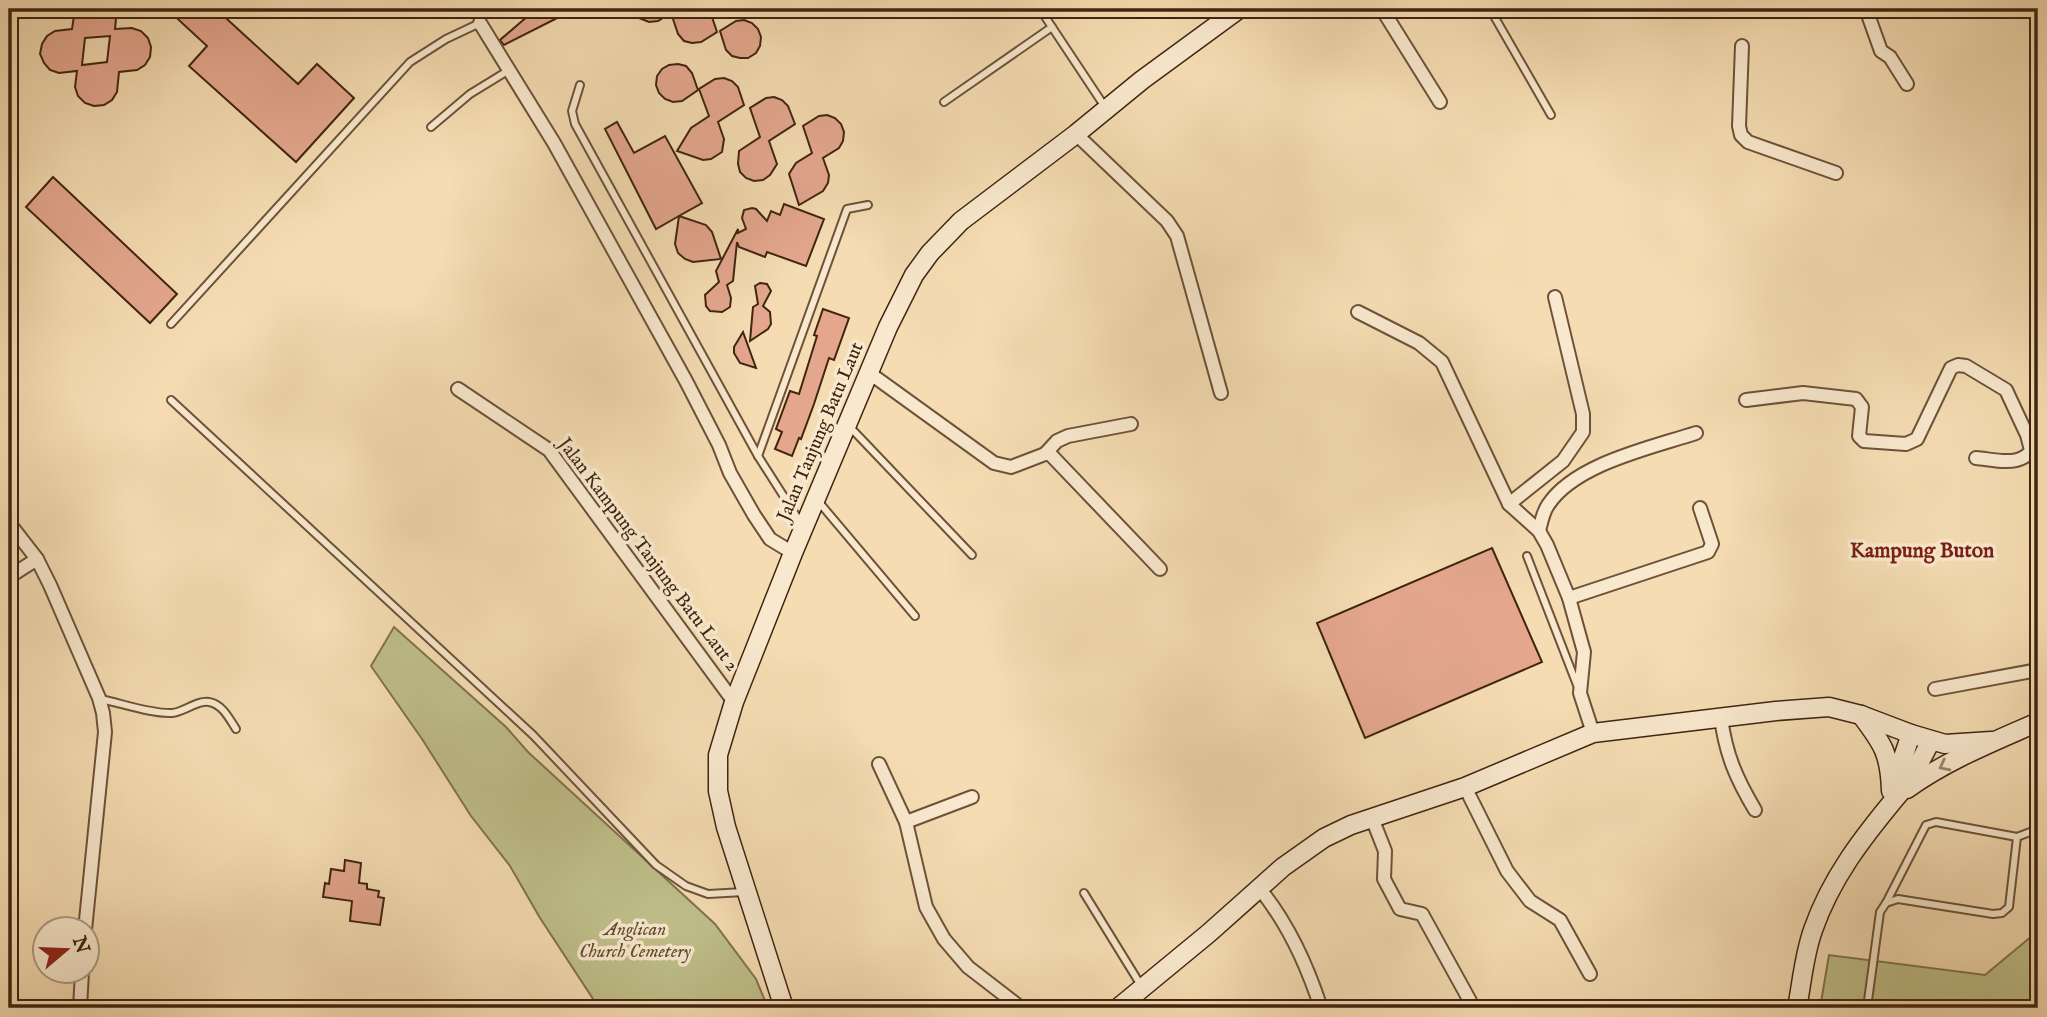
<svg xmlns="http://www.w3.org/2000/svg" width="2047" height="1017" viewBox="0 0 2047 1017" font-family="'IM FELL English',serif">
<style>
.green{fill:#bfbf8a;stroke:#80724e;stroke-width:2}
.building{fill:#e4a78e;stroke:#402411;stroke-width:2;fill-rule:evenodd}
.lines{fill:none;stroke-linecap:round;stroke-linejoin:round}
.lane-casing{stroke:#6d5239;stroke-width:10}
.street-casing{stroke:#6d5239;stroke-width:16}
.secondary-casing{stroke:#402411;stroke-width:21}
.lane{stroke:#f8e8cd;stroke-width:6}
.street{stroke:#f8e8cd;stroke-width:12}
.secondary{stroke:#f8e8cd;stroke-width:18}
.oneway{stroke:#9c866f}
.labels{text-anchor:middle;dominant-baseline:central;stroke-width:7;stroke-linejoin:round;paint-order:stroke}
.street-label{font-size:19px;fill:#402411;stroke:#f8e8cd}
.park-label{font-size:19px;font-style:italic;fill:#604b2f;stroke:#f8e8cd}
.neighbourhood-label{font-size:21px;font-weight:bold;fill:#7a1f14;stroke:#f8e8cd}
</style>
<rect width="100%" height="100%" fill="#f5dcb2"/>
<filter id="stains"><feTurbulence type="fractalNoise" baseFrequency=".00286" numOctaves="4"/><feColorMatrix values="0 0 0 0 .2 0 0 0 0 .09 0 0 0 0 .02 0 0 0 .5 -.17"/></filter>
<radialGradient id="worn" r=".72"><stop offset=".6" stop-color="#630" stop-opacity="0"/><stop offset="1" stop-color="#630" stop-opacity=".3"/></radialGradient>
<g class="green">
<path d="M394 627 506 727 528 752 715 924 756 979 768 1008H599L540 918 510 866 471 816 422 739 371 666Z"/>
<path d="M2038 931V1008H1820L1829 955 1985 975Z"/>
</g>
<g class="building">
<path d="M75 9H117L115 29 132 28 141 31 148 38 151 47 150 57 145 65 137 70 119 72 117 92 112 100 104 105 94 106 85 103 78 96 75 87 77 71 59 73 50 70 44 63 40 54 42 44 47 36 55 31 72 29ZM110 36 107 62 82 65 85 38Z"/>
<path d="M167 9H216L298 84 317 64 354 98 296 162 189 66 207 46Z"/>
<path d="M536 9H575L504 45 500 40Z"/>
<path d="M616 9H705L711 14 717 32 701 42 692 43 684 41 678 34 671 13 658 21 649 22Z"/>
<path d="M744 20 752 23 758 29 761 37 760 46 756 53 748 58H740L732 56 726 50 720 31 736 21Z"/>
<path d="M678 64 686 66 692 73 698 90 682 101 673 102 665 99 659 93 656 85 657 76 662 69 669 65Z"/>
<path d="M724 78 732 81 738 87 744 105 718 122 724 139 722 152 711 159 703 160 677 151 691 128 709 116 699 89 715 79Z"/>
<path d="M774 97 782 100 788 106 795 124 769 141 777 164 770 175 763 180 754 181 746 178 740 172 738 164 739 151 760 137 750 108 766 98Z"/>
<path d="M827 115 835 118 841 124 844 132 843 141 839 148 823 158 829 175 828 183 823 191 799 205 789 174 796 163 812 153 803 126 819 116Z"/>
<path d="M617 122 634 153 665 136 702 203 679 216 706 225 712 232 721 259 693 262 685 259 678 253 675 244 679 216 656 229 605 129Z"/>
<path d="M53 177 177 294 150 323 26 207Z"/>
<path d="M784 204 824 219 806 266 767 252 765 257 739 247 737 242 733 281 727 285 731 298 730 307 722 312 710 311 706 306 705 295 719 282 716 271 738 229V233L746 229 742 218 744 210 752 208 756 209 767 221 771 211 780 215Z"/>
<path d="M760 283 767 284 771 291 763 306 770 312 771 324 768 329 750 341 753 307 758 304 755 286Z"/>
<path d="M823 309 849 318 834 360 829 358 814 404 801 439 799 438 792 456 775 449 782 432 776 429 790 391 799 394 817 336 814 335Z"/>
<path d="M743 332 756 368 740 363 734 353V347Z"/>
<path d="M1492 548 1542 662 1365 738 1317 623Z"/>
<path d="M345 860 361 863 359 883 367 884V889L379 891 378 897 384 898 380 925 350 921 352 901 323 897 325 883 329 884 331 869 344 871Z"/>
</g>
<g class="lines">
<defs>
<g id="lane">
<path d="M1040 9 1105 107"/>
<path d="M1490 9 1551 115"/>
<path d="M580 85 572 111 575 124 758 456 802 525"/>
<path d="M944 102 1052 27"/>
<path d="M431 127 470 94 509 70"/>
<path d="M171 324 410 62 446 39 480 23 473 9"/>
<path d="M171 400 533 735 656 865 686 886 708 894 744 892"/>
<path d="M848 425 972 555"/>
<path d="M758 456 847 209 868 205"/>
<path d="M818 501 915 616"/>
<path d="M1527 556 1577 685"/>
<path d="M100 699C121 703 151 714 172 713 184 712 197 700 209 702 222 704 229 718 236 729"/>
<path d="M1084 893 1142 987"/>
<path d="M1886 903 1926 825 1936 822 2017 837"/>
<path d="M1867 1008 1880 912 1886 903 1898 899 1993 914 2002 913 2009 907 2017 837 2038 829"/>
</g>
<g id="street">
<path d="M1382 9 1440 102"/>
<path d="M1866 9 1881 51 1890 57 1907 84"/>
<path d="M480 23 554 143 686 381 719 445 730 473 754 515 770 539 793 553"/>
<path d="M1742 46 1739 126 1741 135 1748 142 1836 173"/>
<path d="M1076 134 1167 221 1177 236 1221 393"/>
<path d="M1358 312 1419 343 1442 362 1509 504 1539 531 1547 545 1569 598 1584 652 1580 693 1593 733"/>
<path d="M868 372 994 463 1011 467 1045 454H1050L1160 569"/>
<path d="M458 389 549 450 734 702"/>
<path d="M1746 400 1803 393 1856 399 1862 407 1859 436 1864 441 1906 444 1917 439 1951 368 1958 365 1966 366 2006 390 2027 435 2031 450"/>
<path d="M1045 454 1057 441 1068 436 1131 424"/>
<path d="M1976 458C1990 459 2011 465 2024 457 2030 454 2031 450 2038 447"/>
<path d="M1509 504 1563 461 1583 432V414L1555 297"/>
<path d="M9 523 37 559 50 585 99 698 103 713 105 732 85 930"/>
<path d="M1539 531C1541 523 1543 512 1548 505 1575 464 1650 448 1696 433"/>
<path d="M9 577 37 559"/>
<path d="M1569 598 1708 552 1712 544 1700 508"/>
<path d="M1935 689 2038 670"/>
<path d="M1721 718C1726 755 1736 778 1755 810"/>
<path d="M879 764 906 822 926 907 944 939 968 967 1016 1004 1019 1008"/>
<path d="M1465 787 1507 871 1530 901 1560 920 1590 974"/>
<path d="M1372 818 1385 851 1384 879 1400 909 1422 914 1470 1001"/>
<path d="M906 822 972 797"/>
<path d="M1259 888C1289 924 1307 965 1321 1008"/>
<path d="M9 1003 18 1008"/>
<path d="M80 1008 82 972"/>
</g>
<g id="secondary">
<path d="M1861 715C1883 744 1890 754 1891 791"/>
<path d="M1894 784 1911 734"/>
<path d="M1907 789C1947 760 1993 742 2038 722"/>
<path d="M784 1008 726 827 718 791V755L734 702 793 553 888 327 914 275 930 253 961 221 1076 134 1142 80 1239 9"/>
<path d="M1118 1008 1209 933 1283 867 1324 838 1351 825 1465 787 1593 733 1776 711 1829 707 1861 715 1911 734 1945 744 1991 741"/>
<path d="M1797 1008C1802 982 1804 955 1813 930 1831 878 1863 837 1898 795 1912 779 1921 759 1931 741"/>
</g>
</defs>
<use href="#lane" class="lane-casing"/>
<use href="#street" class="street-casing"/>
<use href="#secondary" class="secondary-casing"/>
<use href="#lane" class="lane"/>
<use href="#street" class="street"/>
<use href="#secondary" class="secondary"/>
</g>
<defs><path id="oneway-chevron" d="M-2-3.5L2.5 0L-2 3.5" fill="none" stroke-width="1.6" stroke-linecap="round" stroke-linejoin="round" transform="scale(1.75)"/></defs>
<use class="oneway" href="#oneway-chevron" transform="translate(1944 766) rotate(153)"/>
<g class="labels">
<g class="street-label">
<text transform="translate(821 432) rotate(-67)">Jalan Tanjung Batu Laut</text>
<text transform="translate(648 555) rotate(53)">Jalan Kampung Tanjung Batu Laut 2</text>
</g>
<g class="park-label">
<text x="635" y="930">Anglican<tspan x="635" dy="22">Church Cemetery</tspan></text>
</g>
<g class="neighbourhood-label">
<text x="1922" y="551">Kampung Buton</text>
</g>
</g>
<rect width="2047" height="1017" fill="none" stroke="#f5dcb2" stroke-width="35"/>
<rect x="10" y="10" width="2026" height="996" fill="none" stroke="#402411" stroke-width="3.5"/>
<rect x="18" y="18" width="2012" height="982" fill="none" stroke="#402411" stroke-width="2"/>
<g transform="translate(66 950) rotate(71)"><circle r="33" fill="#f8e8cd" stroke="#ae9a82" stroke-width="2"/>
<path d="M0-5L12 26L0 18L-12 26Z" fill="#8f2418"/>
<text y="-10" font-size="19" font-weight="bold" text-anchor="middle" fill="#402411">N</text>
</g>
<rect width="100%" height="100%" filter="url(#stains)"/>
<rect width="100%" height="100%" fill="url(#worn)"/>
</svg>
